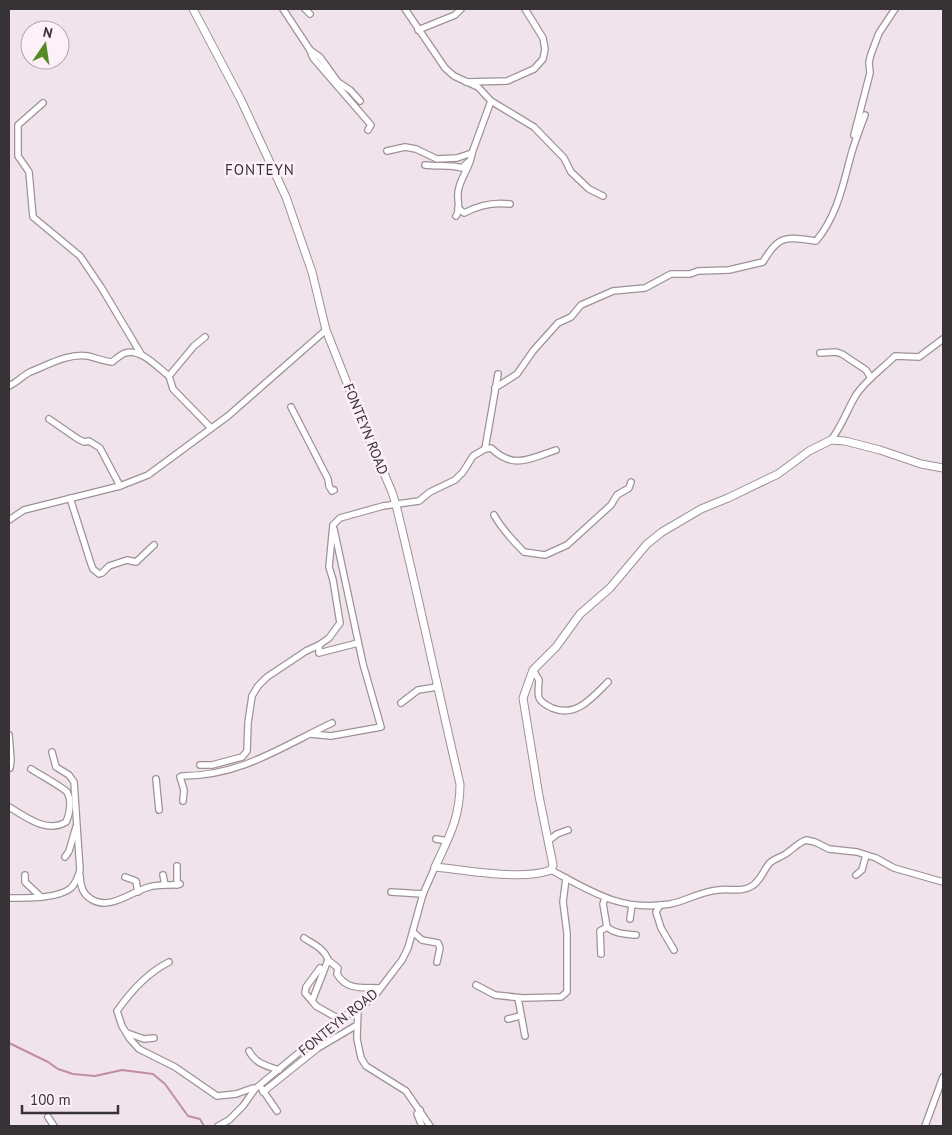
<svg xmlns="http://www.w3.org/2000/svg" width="952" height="1135" viewBox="0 0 952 1135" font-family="'PT Sans',sans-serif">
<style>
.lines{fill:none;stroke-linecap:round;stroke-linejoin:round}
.stream{stroke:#bf8daa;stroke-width:2}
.minor-casing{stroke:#9e9198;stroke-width:8}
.tertiary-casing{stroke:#9e9198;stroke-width:9}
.minor{stroke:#fff;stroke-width:5.5}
.tertiary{stroke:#fff;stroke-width:7}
.labels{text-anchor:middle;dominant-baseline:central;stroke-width:5;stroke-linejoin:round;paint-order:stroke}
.street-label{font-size:14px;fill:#373235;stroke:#fef0f8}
.neighbourhood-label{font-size:15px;letter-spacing:1px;fill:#373235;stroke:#fef0f8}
</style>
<rect width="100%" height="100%" fill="#f1e3eb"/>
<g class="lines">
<path class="stream" d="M9 1043 48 1062 58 1069 73 1074 95 1076 122 1070 153 1074 165 1084 188 1116 200 1119 204 1126"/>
<defs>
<g id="minor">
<path d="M283 9 310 50 320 57 338 82 350 90 360 101"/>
<path d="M305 9 310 14"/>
<path d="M405 9 445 68 454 76 478 87 491 101 472 153C471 167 460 177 458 192 457 200 461 209 456 216"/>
<path d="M418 30 455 15 461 9"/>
<path d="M310 50 313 58 371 125 368 130"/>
<path d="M466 82 507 81 534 69 543 59 545 49 543 38 525 9"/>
<path d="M491 101 534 127 564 158 571 172 589 189 603 196"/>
<path d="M43 103 18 125V156L29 172 33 217 80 256 101 287 141 354"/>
<path d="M854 135 870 73 869 62 871 54 879 33 895 9"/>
<path d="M387 151 405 147 416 149 437 159 457 158 472 153"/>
<path d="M425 165C438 167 449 164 462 168L468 162"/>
<path d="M458 208 464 213C479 205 494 202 510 204"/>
<path d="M205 337 194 346 169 376 173 389 211 428"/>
<path d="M820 353 836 352 842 354 866 370 871 378"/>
<path d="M9 386C18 382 22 376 30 372 48 365 68 353 88 356 96 358 103 361 112 362 116 359 120 355 125 353 141 348 157 367 169 376"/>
<path d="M495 388 517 374 533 351 558 323 571 317 581 305 613 291 645 288 671 274H690L698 271 729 270 763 262C779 234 786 237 816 241 837 216 843 185 851 155 855 141 860 128 865 115"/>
<path d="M291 407 328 479 329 486 332 491 334 490"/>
<path d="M49 419 78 439 84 442 89 441 100 448 120 486"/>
<path d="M831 440C842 426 847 410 856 395 866 380 882 369 895 356L919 357 943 339"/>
<path d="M485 449 498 374"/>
<path d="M70 498 91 564 93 569 99 574 102 573 109 566 127 560 136 562 154 545"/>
<path d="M494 515C502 529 512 540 524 552L545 555 567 545 611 505 617 495 629 488 631 482"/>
<path d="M9 520 24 510 120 486 148 475 228 416 326 330"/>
<path d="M319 645V653L358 643"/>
<path d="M533 670 539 680C538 696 535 700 552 708 576 718 592 698 608 682"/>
<path d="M401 703 418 690 437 687"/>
<path d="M310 734 331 736 381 727 363 664 334 529"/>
<path d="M9 735 11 760 10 768"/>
<path d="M200 765H212L242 757 247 751 248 723 252 696 258 686 267 677 306 651 319 645 329 638 340 623 333 580 329 567 333 525 340 518 383 506 419 501 430 492 455 480 463 472 473 456 485 449 491 448C514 470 529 459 556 450"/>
<path d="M182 776C241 776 281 747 332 723"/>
<path d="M180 777 184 790 183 801"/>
<path d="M156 779 159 810"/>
<path d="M9 807C25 816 46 834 66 822 70 814 72 800 67 792 64 788 37 773 31 769"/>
<path d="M436 839 447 841"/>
<path d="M548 841 557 834 568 830"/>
<path d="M65 857 69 851 76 827"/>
<path d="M177 866V885"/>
<path d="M551 870C592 892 621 912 670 904 686 901 702 891 718 890 730 888 741 893 752 886 760 881 763 872 768 865 773 858 781 858 787 853 794 848 798 843 806 840L815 842 829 849 857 852 876 858 894 868 943 882"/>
<path d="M25 875V882L41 897"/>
<path d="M80 875C80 884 82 894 91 899 110 911 130 892 149 887 159 884 169 886 180 884"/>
<path d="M163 875 165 885"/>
<path d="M856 875 862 870 866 855"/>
<path d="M125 877 136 881 138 892"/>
<path d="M391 892 423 894"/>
<path d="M9 898C25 898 58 899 71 888 76 883 78 877 80 870L74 782 69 775 56 767 52 752"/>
<path d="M605 898 603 904 607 927C615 934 625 934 636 935"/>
<path d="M660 905 656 912 661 928 674 950"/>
<path d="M630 919 632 905"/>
<path d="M413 932 422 940 438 943 440 948 437 962"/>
<path d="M304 938C313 944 325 949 328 960L312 1001 316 1006 339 1019"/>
<path d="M601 954 600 931 607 927"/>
<path d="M328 960 338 968 337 974C347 991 363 987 380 988"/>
<path d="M169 962C147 973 131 991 117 1011L122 1026 130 1039 139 1049 175 1067 217 1096 236 1094 253 1088"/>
<path d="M476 985 495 995 523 998 561 997 567 992V933L563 902 566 878"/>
<path d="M518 998 525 1036"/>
<path d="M312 1001 305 993 306 987 320 968"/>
<path d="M358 1008 357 1039 361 1058 366 1066 406 1091 430 1126"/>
<path d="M508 1019 520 1016"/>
<path d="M127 1033 144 1039 154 1038"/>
<path d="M249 1051C255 1063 266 1066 279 1070"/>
<path d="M262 1089 277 1111"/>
<path d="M263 1092 318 1048 357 1025"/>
<path d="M420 1110 417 1114 422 1126"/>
<path d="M48 1117 54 1126"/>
<path d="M218 1126 229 1120 243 1106 255 1089 337 1021 365 1004 376 994 402 960 408 948 423 894 435 867"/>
<path d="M925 1126 943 1077"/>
</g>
<path id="tertiary" d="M193 9 241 100 286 197 312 272 326 330 366 431 392 492 396 505C419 598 438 691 460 784 460 818 449 837 435 867 467 870 522 881 551 870L553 865 539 796 523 698 533 670 556 647 580 614 610 588 647 544 662 532 701 509 728 498 778 474 809 451 831 440 845 441 880 450 921 464 943 468"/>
</defs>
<use href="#minor" class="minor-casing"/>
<use href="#tertiary" class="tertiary-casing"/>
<use href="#minor" class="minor"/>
<use href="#tertiary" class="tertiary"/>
</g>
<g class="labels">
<g class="street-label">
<text transform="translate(366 429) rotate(68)">FONTEYN ROAD</text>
<text transform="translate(338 1022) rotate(-39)">FONTEYN ROAD</text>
</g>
<g class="neighbourhood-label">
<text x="260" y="169">FONTEYN</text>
</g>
</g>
<rect width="952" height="1135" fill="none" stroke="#373235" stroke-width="20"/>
<g transform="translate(45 45) rotate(13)"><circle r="24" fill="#fef0f8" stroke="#aea4aa"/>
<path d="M0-4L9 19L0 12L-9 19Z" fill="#568b24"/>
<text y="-8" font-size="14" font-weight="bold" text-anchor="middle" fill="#373235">N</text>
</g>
<path d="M22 1105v8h96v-8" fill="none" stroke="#373235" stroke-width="2.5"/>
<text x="30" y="1105" font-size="15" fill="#373235" stroke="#fef0f8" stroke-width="4" paint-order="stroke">100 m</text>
</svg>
